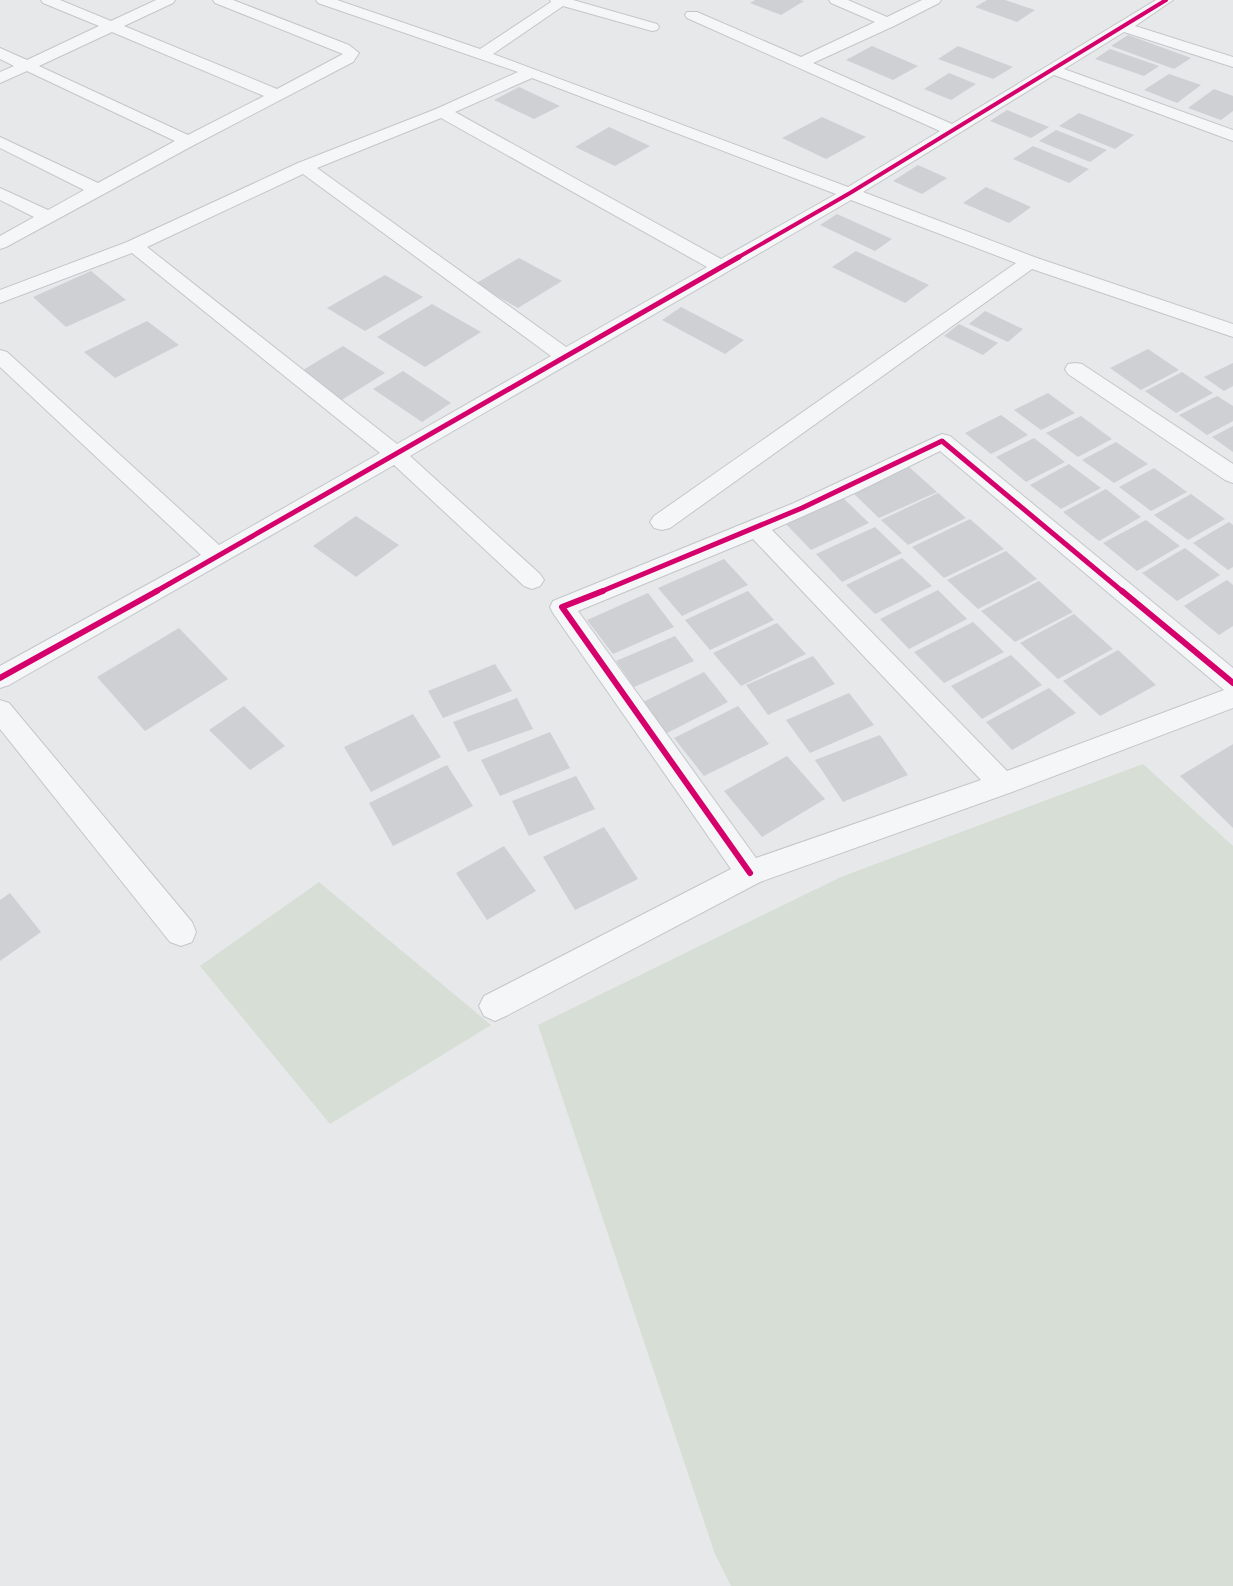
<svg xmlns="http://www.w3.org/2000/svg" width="1233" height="1586" viewBox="0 0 1233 1586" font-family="Roboto,sans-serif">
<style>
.green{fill:#d6ded6}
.building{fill:#ced0d3}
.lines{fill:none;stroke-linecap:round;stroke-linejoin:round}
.minor-casing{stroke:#c4c6c8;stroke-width:2}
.minor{fill:#f5f6f7;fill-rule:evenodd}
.cycleway-far2-casing{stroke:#f4f6f9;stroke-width:5.5}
.cycleway-far1-casing{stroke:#f4f6f9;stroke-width:8}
.cycleway-casing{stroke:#f4f6f9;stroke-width:9}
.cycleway-far2{stroke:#d6006c;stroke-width:4}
.cycleway-far1{stroke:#d6006c;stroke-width:5}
.cycleway{stroke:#d6006c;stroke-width:6}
</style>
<rect width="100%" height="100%" fill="#e6e8ea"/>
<g class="green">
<path d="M1143 764 1233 846V1586H731L715 1554 538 1025 841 877Z"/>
<path d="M319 882 491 1025 330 1124 200 966Z"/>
</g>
<g class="building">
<path d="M755 0H800L804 1 781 15 750 3Z"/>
<path d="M987 0H1005L1035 10 1017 22 975 7Z"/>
<path d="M1128 35 1191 58 1174 69 1111 46Z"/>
<path d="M872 46 918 66 893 80 846 60Z"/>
<path d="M958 46 1013 67 993 79 938 59Z"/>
<path d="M1110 49 1159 66 1144 76 1095 59Z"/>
<path d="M949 73 976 84 951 100 924 89Z"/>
<path d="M1169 74 1201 85 1177 103 1144 90Z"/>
<path d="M519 87 560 106 534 119 494 100Z"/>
<path d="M1214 89 1233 96V111L1221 120 1188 108Z"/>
<path d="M1007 110 1049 127 1031 138 990 121Z"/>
<path d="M1079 113 1134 135 1115 149 1059 126Z"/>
<path d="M822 117 866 137 826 159 782 138Z"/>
<path d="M609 127 650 146 615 166 575 147Z"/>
<path d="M1056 130 1107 150 1090 162 1039 141Z"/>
<path d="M1033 146 1089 169 1069 183 1013 159Z"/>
<path d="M918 165 947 178 922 194 893 181Z"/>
<path d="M986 187 1031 207 1009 223 963 203Z"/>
<path d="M837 214 892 239 875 251 820 225Z"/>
<path d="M856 251 929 285 905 303 832 267Z"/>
<path d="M519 258 562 281 518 308 475 284Z"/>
<path d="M91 271 126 300 66 327 33 297Z"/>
<path d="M385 275 423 297 365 331 327 308Z"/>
<path d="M432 304 481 332 425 367 377 337Z"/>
<path d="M681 307 744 340 725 354 662 320Z"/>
<path d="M985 311 1023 329 1008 342 969 324Z"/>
<path d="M147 321 179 345 115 378 84 352Z"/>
<path d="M959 324 998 343 983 355 944 336Z"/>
<path d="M343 346 385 373 340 401 298 373Z"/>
<path d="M1148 349 1179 370 1141 390 1110 368Z"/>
<path d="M1233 363V386L1224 391 1204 377Z"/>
<path d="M403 371 451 403 422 422 373 389Z"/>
<path d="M1182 372 1213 393 1176 413 1145 391Z"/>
<path d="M1048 393 1075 413 1041 430 1014 410Z"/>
<path d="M1217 396 1233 406V421L1207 435 1179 415Z"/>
<path d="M1001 415 1028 435 991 454 965 433Z"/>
<path d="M1081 416 1112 439 1078 457 1046 433Z"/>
<path d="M1233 426V452L1212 437Z"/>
<path d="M1034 438 1065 462 1026 482 996 457Z"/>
<path d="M1116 442 1148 464 1114 483 1082 460Z"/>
<path d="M1069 464 1101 488 1061 509 1030 485Z"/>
<path d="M908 466 937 492 879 518 851 491Z"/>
<path d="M1154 468 1187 492 1151 511 1119 487Z"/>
<path d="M1106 489 1141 517 1099 541 1063 512Z"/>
<path d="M938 493 966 518 908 545 881 520Z"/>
<path d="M1191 494 1225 519 1188 540 1154 515Z"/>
<path d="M842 497 869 523 811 550 785 523Z"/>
<path d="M356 516 399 545 356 577 313 546Z"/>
<path d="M970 519 1004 549 944 578 912 547Z"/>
<path d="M1146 520 1180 546 1137 571 1103 543Z"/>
<path d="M1229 522 1233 525V567L1228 570 1193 543Z"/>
<path d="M875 527 902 553 842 582 816 554Z"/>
<path d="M1185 548 1220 575 1177 601 1142 573Z"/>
<path d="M1006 551 1037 579 978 609 947 580Z"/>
<path d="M902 558 932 586 875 614 846 585Z"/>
<path d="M724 559 748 585 682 616 658 588Z"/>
<path d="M1227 580 1233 585V626L1219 635 1184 606Z"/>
<path d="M1039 581 1073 612 1015 642 981 611Z"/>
<path d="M938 590 967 619 909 649 880 619Z"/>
<path d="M748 591 774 620 710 650 685 620Z"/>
<path d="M648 593 674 627 613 654 587 620Z"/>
<path d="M1074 614 1113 649 1058 679 1020 643Z"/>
<path d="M973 622 1004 652 944 683 914 652Z"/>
<path d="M777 623 806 654 741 686 713 653Z"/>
<path d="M179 628 228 679 145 731 97 677Z"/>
<path d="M675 636 694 661 634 687 616 661Z"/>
<path d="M1118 650 1156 685 1100 716 1063 681Z"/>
<path d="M1011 655 1042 685 982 719 951 686Z"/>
<path d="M813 656 835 684 768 715 746 685Z"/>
<path d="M495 664 512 691 443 718 428 691Z"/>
<path d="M704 672 728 702 665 734 641 703Z"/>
<path d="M1049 688 1076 713 1012 750 986 722Z"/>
<path d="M849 693 874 725 810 753 786 720Z"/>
<path d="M517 698 533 729 468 752 453 722Z"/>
<path d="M244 706 285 746 250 770 209 730Z"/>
<path d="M738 706 769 744 704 776 674 738Z"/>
<path d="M413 714 441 757 371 792 344 747Z"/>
<path d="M550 732 570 768 500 796 481 760Z"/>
<path d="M880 735 908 775 843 802 815 760Z"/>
<path d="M1233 744V828L1180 776Z"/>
<path d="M787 756 825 799 762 837 724 791Z"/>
<path d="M447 765 473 806 393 846 369 803Z"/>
<path d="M576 776 595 809 529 836 512 801Z"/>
<path d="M604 827 638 879 575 910 543 857Z"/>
<path d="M504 846 536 891 487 920 456 873Z"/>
<path d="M10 893 41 932 0 961V900Z"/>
</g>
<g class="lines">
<defs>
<g id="minor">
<path d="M41 0H60L111 21 156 0H175L173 3 124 26 277 89 343 54 215 3 213 0H233L349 45 359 53 353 62 194 145 6 247 0 249V236L34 217 0 200V188L48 210 84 190 0 148V137L98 183 175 141 27 71 0 83V72L14 66 0 59V48L27 60 99 26 43 3ZM112 32 264 96 188 135 39 66Z"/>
<path d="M316 0H337L480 49 551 2 550 0H573L657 24 659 27 657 30 652 31 563 6 493 54 848 187 940 131 687 18 685 15 687 12H697L801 57 875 22 831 3 829 0H848L887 17 922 0H941L939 3 894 26 813 63 952 124 1156 0H1173L1135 26 1233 57V67L1124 32 1064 69 1233 130V141L1054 75 863 192 1037 258 1233 324V337L1032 269 670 528 662 530 654 528 650 522 654 516 1016 263 851 200 410 456 540 574 544 580 540 586 532 589 524 586 394 465 9 685 0 688V666L201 555 0 367V350L7 352 219 545 380 453 132 253 0 303V290L127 242 298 163 436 109 518 72 318 3ZM532 78 836 194 721 259 455 112ZM441 118 707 267 566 347 317 168ZM303 174 551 356 397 444 147 247Z"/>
<path d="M1075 363 1082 364 1233 464V483L1225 480 1068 374 1065 369 1068 364Z"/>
<path d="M942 434 950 436 1233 668V708L1012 792 760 882 506 1016 495 1021 484 1016 479 1006 484 996 731 869 553 613 550 607 553 601 794 503ZM940 451 1224 690 1007 771 772 530 857 492ZM753 539 981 780 756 858 578 611Z"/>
<path d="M0 700 9 703 192 922 196 932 192 942 181 946 170 942 0 729Z"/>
</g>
</defs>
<use href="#minor" class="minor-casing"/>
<use href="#minor" class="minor"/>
<defs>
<path id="cycleway-far2" d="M737 258 850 193 1166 0"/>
<g id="cycleway-far1">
<path d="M155 592 739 257"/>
<path d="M600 592 802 508 942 441 1123 592"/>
</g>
<g id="cycleway">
<path d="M603 591 562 607 750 873"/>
<path d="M1122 591 1233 683"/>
<path d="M0 678 157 591"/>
</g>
</defs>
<use href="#cycleway-far2" class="cycleway-far2-casing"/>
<use href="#cycleway-far1" class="cycleway-far1-casing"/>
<use href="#cycleway" class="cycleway-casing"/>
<use href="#cycleway-far2" class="cycleway-far2"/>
<use href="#cycleway-far1" class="cycleway-far1"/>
<use href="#cycleway" class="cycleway"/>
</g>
</svg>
